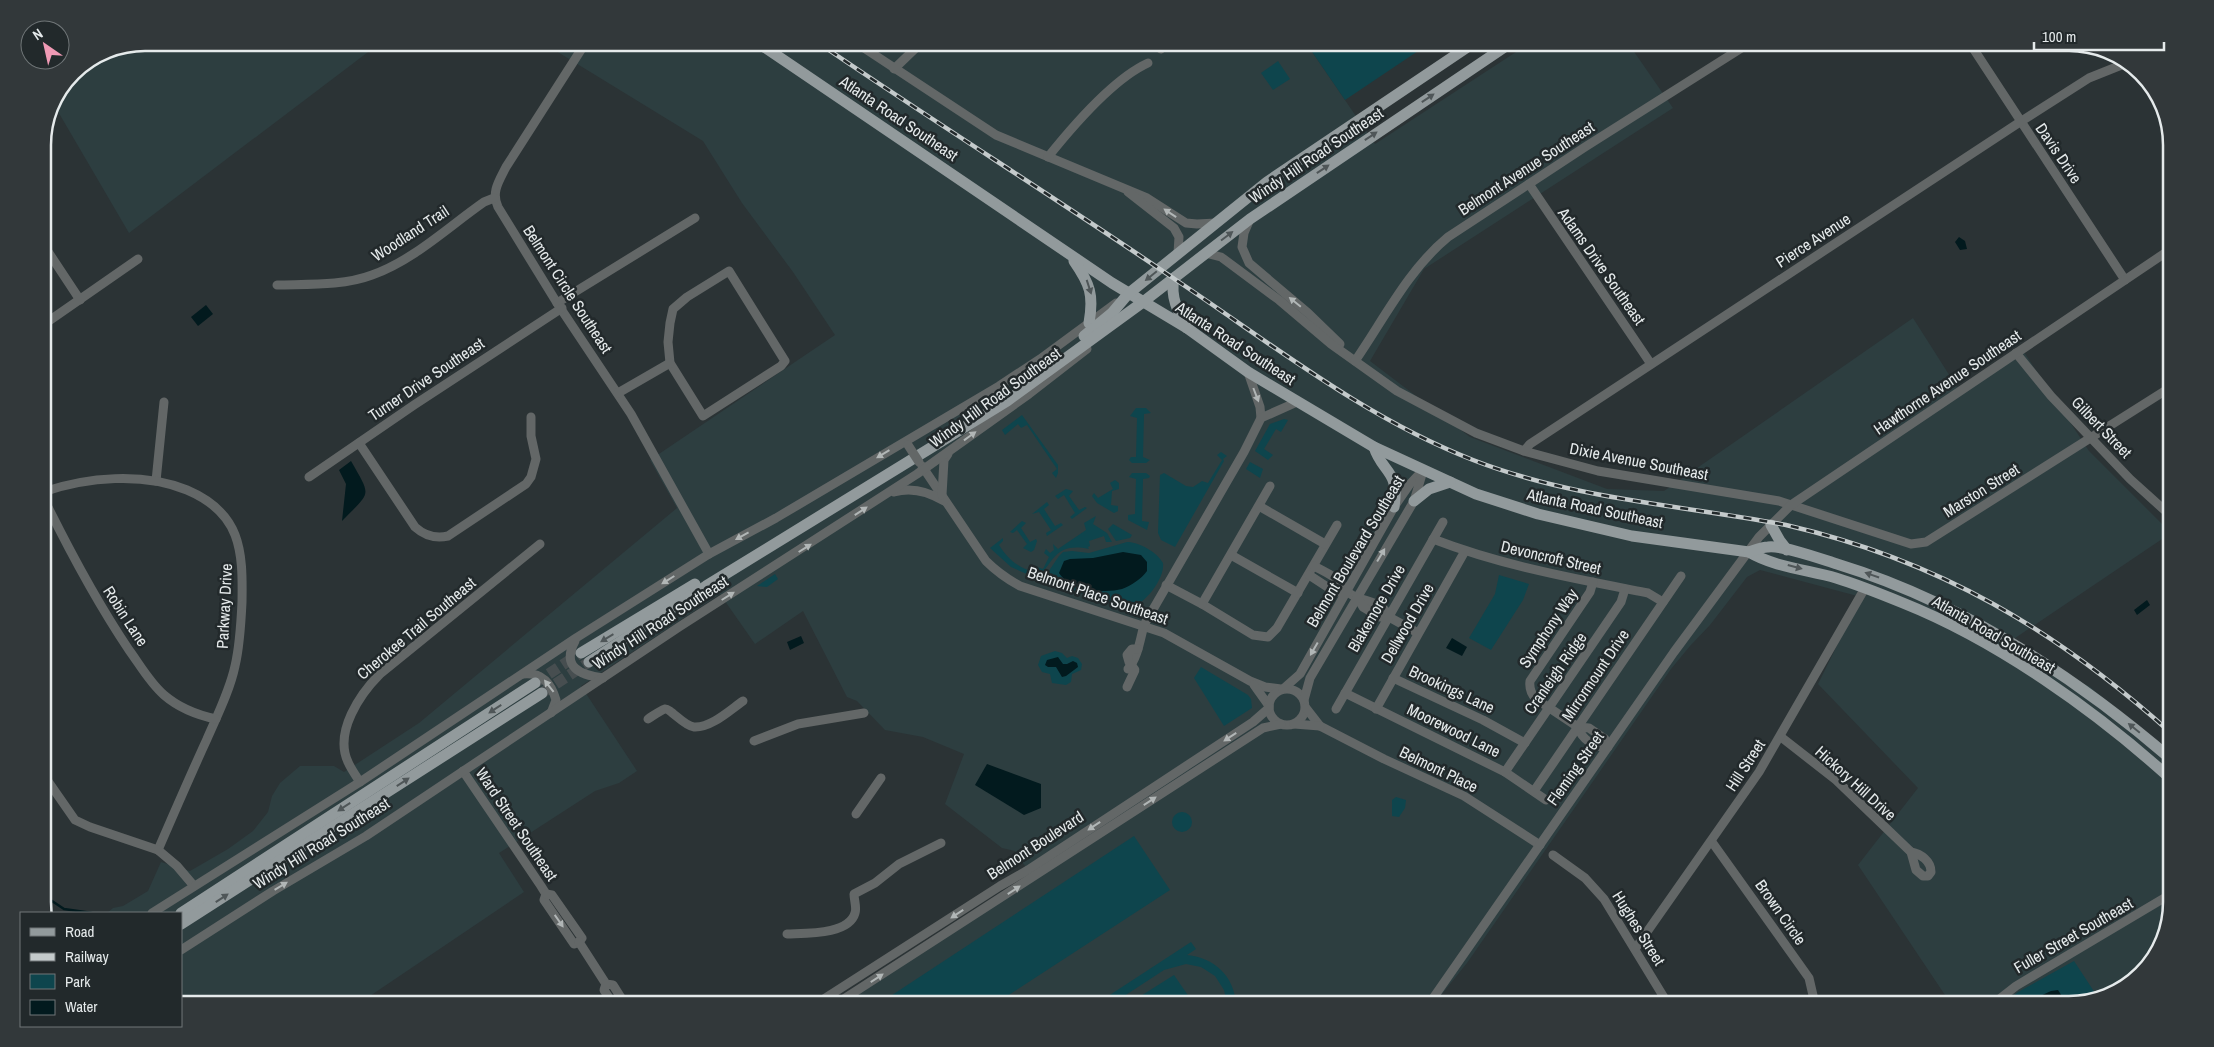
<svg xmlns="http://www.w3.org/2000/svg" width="2214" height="1047" viewBox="0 0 2214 1047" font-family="'Archivo Narrow',sans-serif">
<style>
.built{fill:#2d3e40}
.green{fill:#0e454d}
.water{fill:#021a1e}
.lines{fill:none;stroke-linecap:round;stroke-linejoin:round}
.stream{stroke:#021a1e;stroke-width:2.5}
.major-tunnel{stroke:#474e50;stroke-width:11;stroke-dasharray:11 5.5;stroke-linecap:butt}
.minor{stroke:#636767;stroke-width:9}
.major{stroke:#929a9c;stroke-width:11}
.rail-casing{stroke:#c4cacb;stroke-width:4.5}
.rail{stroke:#22292b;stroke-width:2.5;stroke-dasharray:8;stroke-linecap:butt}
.minor-bridge{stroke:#636767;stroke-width:9}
.oneway{fill:#4f5658}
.oneway2{fill:#b1b6b6}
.labels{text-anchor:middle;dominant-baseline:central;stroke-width:5;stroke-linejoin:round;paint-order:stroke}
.street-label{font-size:16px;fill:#e5eaeb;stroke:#22292b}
.rim{fill:none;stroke:#e5eaeb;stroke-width:2.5}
</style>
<rect width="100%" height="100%" fill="#2b3335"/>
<g class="built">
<path d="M146 42H380V43L129 233 53 103 73 73 106 50Z"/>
<path d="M543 43H1306L1375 144 1530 43H1628L1673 108 1424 269 1370 361 1470 437 1607 489 1664 491 1913 318 1960 392 2024 352 2089 451 2171 533 1993 653 2089 686 2171 755V901L2164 941 2126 987 2069 1004H1951L1858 865 1918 788 1818 684 1861 597 1760 570 1747 577 1710 625 1690 646 1671 669 1467 963 1434 1004H831L1031 875 1015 851 1002 848 945 804 964 754 923 737 885 730 857 701 847 697 803 611 755 644 720 594 581 686 637 771 619 783 595 791 499 853 524 892 358 1004H181V913H107L113 908 123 906 148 891 161 862 190 871 228 849 253 831 268 812 272 796 280 783 300 766H334L344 772 419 723 677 508 650 460 835 335 793 272 742 203 703 141Z"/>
</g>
<g class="green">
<path d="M1306 43H1430L1345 100Z"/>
<path d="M1278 61 1290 79 1273 90 1261 73Z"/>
<path d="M1136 408H1146L1151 413 1144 414 1143 457 1150 460 1146 463H1132L1129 460 1131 457H1136L1137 418 1130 416Z"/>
<path d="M1022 415 1058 465V473L1056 478 1052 473 1057 469 1027 425 1021 428 1018 424 1005 435 1002 430Z"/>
<path d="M1284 419 1288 420 1281 432 1276 429 1264 449 1273 455 1268 460 1255 451 1270 424Z"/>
<path d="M1221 452 1227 456 1223 459 1224 461 1175 547 1161 540 1158 533 1160 475 1164 473 1186 486 1193 487 1202 481 1208 483 1222 460 1217 455Z"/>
<path d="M1250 462 1263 469 1260 478 1246 469Z"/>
<path d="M1132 473H1146L1150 476 1149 478 1143 479 1142 521 1149 522 1147 530 1128 520V515L1135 514 1136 479 1129 477Z"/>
<path d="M1115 480 1119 483V489L1112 491 1111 505 1118 506V511L1114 513 1097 503 1092 496 1094 493 1098 498 1113 489 1110 483Z"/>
<path d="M1066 489 1073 491 1069 496 1079 510 1085 507 1087 508 1072 519 1070 517 1075 513 1064 495 1058 499 1055 496Z"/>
<path d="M1047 502 1049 505 1044 509 1055 526 1061 523 1063 525 1047 536 1046 533 1051 530 1039 512 1032 514Z"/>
<path d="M1096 516 1093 524 1107 533 1112 542H1106L1104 536 1089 541 1090 546 1088 547 1089 549C1058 543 1055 557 1038 579L1011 567 990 548 1003 538V541L999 545C1008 559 1017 567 1034 572L1037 567 1043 569 1049 557 1044 553 1046 549 1050 553 1054 550 1053 544 1058 549 1086 530 1084 523Z"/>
<path d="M1022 521 1026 523 1021 528 1030 542 1036 539 1037 541 1034 550 1031 552 1023 548 1027 544 1017 530 1013 533 1010 532Z"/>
<path d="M1113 524 1132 535 1130 538 1116 541 1108 529Z"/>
<path d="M1127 542C1139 542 1157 552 1163 563 1165 579 1144 606 1128 608L1042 581 1059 556 1063 552 1072 551 1089 553Z"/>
<path d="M775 574 778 579 767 587 757 586Z"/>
<path d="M1499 575 1529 584 1523 600 1491 650 1469 638 1495 594Z"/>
<path d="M1055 651 1062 653 1067 658 1072 656 1078 658 1082 664 1081 670 1072 674 1071 682 1066 685 1052 683 1050 674 1042 672 1038 665 1041 656Z"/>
<path d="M1201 667 1248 695 1251 699 1252 708 1224 726 1194 678Z"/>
<path d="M1396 797 1406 800 1405 808 1399 817 1392 816V800Z"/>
<circle cx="1182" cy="822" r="10"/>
<path d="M1134 836 1170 890 995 1004H881L880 1003Z"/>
<path d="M1191 942 1196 949 1187 955C1215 958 1234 976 1236 1004H1227L1224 990 1215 976 1201 967 1186 964 1164 970 1112 1004H1096Z"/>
<path d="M2074 961 2097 996 2069 1004H2003L2018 992Z"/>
<path d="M1174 975 1194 1004H1128Z"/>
</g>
<g class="water">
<path d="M1959 237 1965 241 1967 249 1960 250 1955 242Z"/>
<path d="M206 305 213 314 198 326 191 317Z"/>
<path d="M351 461C372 498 371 491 342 521L346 484 339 470Z"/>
<path d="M1123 552 1141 555 1147 562V571C1141 579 1132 585 1122 589 1104 594 1069 590 1059 573L1064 561 1070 559 1093 558Z"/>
<path d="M2147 600 2150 605 2137 615 2134 610Z"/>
<path d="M801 636 804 643 790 650 787 642Z"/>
<path d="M1452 638 1467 647 1462 656 1446 648Z"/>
<path d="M1058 657 1063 664H1067L1073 661 1077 663 1078 667 1066 676 1062 677 1056 667H1048L1045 665 1047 660Z"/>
<path d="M987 764 1041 784V808L1024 815 975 785Z"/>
<path d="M2058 990 2067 1004H2023L2051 991Z"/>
</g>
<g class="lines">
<g class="stream">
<path d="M43 895 64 909 92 913"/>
<path d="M181 1001 183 1004"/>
</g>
<g class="major-tunnel">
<path d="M535 683 579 654"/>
<path d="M542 693 589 662"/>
</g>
<g class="minor">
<path d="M586 42 506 167C499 181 491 192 498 207L557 303 631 414 709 554"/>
<path d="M855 42 996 135 1147 198 1186 223 1197 224 1216 223"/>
<path d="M1151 42 1161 49"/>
<path d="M1969 42 2125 280"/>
<path d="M894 69 922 42"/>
<path d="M2146 82 2158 99"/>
<path d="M1048 157C1072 127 1113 79 1148 63"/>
<path d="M1529 184 1651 364"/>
<path d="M1128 192 1174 228 1179 237 1178 253"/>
<path d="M1250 219 1244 233 1242 247 1249 263 1308 313 1340 344"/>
<path d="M43 244 80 300"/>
<path d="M1205 253 1221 257 1279 300 1331 344 1397 391 1476 433 1524 451 1598 471 1779 501 1911 544 1926 542 2171 387"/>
<path d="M729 271 785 361 781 366 703 416 670 363 668 342 670 323 673 309 687 297Z"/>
<path d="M277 285C308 284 343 286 372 275 414 260 448 227 484 202L494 198"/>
<path d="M557 303 695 218"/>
<path d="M43 325 138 259"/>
<path d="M2016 353 2051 396 2130 479 2171 516"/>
<path d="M1355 361C1384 319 1408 270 1448 237L1585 147 1751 42"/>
<path d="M1248 372 1260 407 1261 418"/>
<path d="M618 393 670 363"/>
<path d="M359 443 415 527C425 536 435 539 448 536L526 484 531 477 536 459 531 436V417"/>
<path d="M1524 451 1530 444 2020 122 2089 78 2124 64"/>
<path d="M922 466 986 561C996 571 1007 579 1020 586L1164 633 1250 681 1265 687 1281 689"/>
<path d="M309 477 414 405 562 308"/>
<path d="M156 481 164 402"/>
<path d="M1270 486 1202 604 1253 635 1268 637 1277 628 1337 525"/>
<path d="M43 492C87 477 143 472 187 490 241 513 243 550 242 602 241 623 240 645 235 666 230 690 217 716 207 739 190 776 174 813 158 850"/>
<path d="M894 492C911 487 929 492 944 501"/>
<path d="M942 495 944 460 948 454"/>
<path d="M43 497C69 550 96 601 129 650 140 665 150 683 164 695 179 708 197 715 216 719"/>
<path d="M1259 506 1325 544"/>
<path d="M1433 539C1503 566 1576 579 1648 593L1663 602"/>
<path d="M1231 555 1298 593"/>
<path d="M1314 566C1323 571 1335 576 1341 583 1344 586 1346 590 1349 593 1362 603 1382 599 1389 617"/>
<path d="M1309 575 1335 592H1347"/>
<path d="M1166 585 1202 604"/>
<path d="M1357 597 1363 607 1380 617H1389L1418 633"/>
<path d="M575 641C561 667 580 675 603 678"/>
<path d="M1128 669C1138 657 1140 640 1144 625L1244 452 1261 418 1297 402"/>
<path d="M523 674C541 672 551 683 556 700L551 713"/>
<path d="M1393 678 1483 720 1525 743"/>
<path d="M1254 685 1269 706"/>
<path d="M1127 687 1135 670 1129 662 1127 655 1132 649H1138"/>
<circle cx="1287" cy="707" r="18"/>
<path d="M1283 689 1300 674 1394 507 1410 484 1423 470"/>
<path d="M1345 693 1505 772 1546 800"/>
<path d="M1304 700 1310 678 1414 501 1423 471"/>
<path d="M1306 708 1320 726 1384 759 1464 796 1540 845"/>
<path d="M1336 709 1443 522"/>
<path d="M1376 709 1465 551"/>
<path d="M648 719C653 716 659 711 665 709 670 708 684 726 694 727 711 728 730 710 743 701"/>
<path d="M1294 724 1320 726"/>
<path d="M1578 727C1582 740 1595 748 1608 747L1605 739 1589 728 1578 727 1536 699C1531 694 1529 689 1530 681L1590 592 1593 582"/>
<path d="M1781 737 1836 780 1911 852"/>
<path d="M754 741 798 724 864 713"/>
<path d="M463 771 541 886 546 894 544 900 574 944 579 942"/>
<path d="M1505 772 1621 602 1625 589"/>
<path d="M43 774 75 820 90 827 158 850 177 866 194 886"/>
<path d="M360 782C356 776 351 769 348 762 334 732 360 694 380 674L540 544"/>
<path d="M1534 791 1681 576"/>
<path d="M856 814 881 778"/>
<path d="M1712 842 1809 978 1815 1004"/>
<path d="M1911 852C1921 854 1931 861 1931 872L1928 876H1923L1916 870Z"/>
<path d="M1553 855 1585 878 1604 899 1668 1004"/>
<path d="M546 894 552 895 582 938 579 942"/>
<path d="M152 913 360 782 576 638 709 554 776 518 999 386 1040 359 1116 303"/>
<path d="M787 934C805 933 849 935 855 913 857 908 854 900 854 894L875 883 899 864 941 843"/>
<path d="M579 942 606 984 613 985 625 1004"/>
<path d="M1635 949 1759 772 1865 588"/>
<path d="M181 950 273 891 366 836 679 627 917 474 1029 394 1087 349"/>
<path d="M606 984 604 990 613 1004"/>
<path d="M816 1004 1000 886 1028 870 1253 722 1269 708"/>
<path d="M836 1004 1263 728 1281 724"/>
<path d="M1429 1004 1674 652 1759 537 1791 505 2171 249"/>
<path d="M1993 1004 2016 986 2171 894"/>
</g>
<g class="major">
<path d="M757 42 1112 283 1187 328 1248 372 1374 447 1476 494 1538 514 1632 536 1749 552C1774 567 1808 570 1836 578 1859 585 1881 594 1903 603 1998 641 2096 711 2171 779"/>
<path d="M1074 261C1090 284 1094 295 1089 323"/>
<path d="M1174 278C1170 297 1178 312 1187 328"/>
<path d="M1084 336 1112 313 1128 294 1267 182 1475 42"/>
<path d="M1374 447C1382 473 1400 470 1394 507"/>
<path d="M1414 501 1429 489 1450 482"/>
<path d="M1771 525 1780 541 1787 550"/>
<path d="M1749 552C1755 550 1762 547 1768 547 1783 545 1821 559 1837 564 1961 602 2073 675 2171 759"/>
<path d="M581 653 695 584"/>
<path d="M589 662 706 586 1007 401 1143 302 1250 219 1512 42"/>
<path d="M181 913 535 683"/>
<path d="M181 924 542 693"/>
</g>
<defs>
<path id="rail" d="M817 42C936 123 1057 199 1176 280 1272 344 1365 418 1473 460 1573 499 1681 505 1786 525 1938 560 2056 630 2171 733"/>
</defs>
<use href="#rail" class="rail-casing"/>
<use href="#rail" class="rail"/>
<path class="minor-bridge" d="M908 445 919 462"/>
</g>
<defs><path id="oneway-solid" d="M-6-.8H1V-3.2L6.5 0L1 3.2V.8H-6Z" transform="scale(1.25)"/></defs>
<g class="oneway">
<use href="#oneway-solid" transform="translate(1428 98) rotate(-34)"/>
<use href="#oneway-solid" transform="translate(1371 136) rotate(-34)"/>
<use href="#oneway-solid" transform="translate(1323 169) rotate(-34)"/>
<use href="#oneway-solid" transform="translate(1227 236) rotate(-37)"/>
<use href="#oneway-solid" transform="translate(1151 276) rotate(141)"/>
<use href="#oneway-solid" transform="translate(1089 287) rotate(72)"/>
<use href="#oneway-solid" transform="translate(1795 567) rotate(15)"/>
<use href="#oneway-solid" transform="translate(1872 575) rotate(-161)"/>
<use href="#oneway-solid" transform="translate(607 638) rotate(149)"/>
<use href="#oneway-solid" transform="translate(495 709) rotate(147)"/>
<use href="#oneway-solid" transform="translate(2134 728) rotate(-141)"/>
<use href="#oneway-solid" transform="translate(403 782) rotate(-33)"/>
<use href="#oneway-solid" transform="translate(344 807) rotate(147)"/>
<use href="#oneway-solid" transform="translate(222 898) rotate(-33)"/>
</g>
<g class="oneway2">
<use href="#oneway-solid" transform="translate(1170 213) rotate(-146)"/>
<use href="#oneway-solid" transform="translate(1295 302) rotate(-141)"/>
<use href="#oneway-solid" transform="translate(1256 395) rotate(69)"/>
<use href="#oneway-solid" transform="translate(970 436) rotate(-36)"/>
<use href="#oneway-solid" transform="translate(883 454) rotate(149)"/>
<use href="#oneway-solid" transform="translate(861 511) rotate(-33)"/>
<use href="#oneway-solid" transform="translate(742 536) rotate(151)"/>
<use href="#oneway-solid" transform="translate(805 548) rotate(-32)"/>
<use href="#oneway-solid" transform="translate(1381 555) rotate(-59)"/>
<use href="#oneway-solid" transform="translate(668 580) rotate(148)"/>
<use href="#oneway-solid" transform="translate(728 596) rotate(-32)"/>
<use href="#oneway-solid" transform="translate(1314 649) rotate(120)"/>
<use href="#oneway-solid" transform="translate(549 686) rotate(-128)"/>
<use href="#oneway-solid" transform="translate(1230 737) rotate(147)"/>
<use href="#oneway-solid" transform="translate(1150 801) rotate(-33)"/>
<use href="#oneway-solid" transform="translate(1094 826) rotate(146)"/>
<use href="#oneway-solid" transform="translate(281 886) rotate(-31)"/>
<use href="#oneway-solid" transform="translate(1014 890) rotate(-33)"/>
<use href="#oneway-solid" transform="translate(957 914) rotate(147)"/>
<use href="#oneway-solid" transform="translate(559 921) rotate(55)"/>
<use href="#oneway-solid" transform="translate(877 978) rotate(-33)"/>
</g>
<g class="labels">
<g class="street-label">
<text transform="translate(899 118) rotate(34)">Atlanta Road Southeast</text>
<text transform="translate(2059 153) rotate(56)">Davis Drive</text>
<text transform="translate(1316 155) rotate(-34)">Windy Hill Road Southeast</text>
<text transform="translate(1526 168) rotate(-33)">Belmont Avenue Southeast</text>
<text transform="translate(410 233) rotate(-33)">Woodland Trail</text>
<text transform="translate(1813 240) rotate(-33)">Pierce Avenue</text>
<text transform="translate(1602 266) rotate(55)">Adams Drive Southeast</text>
<text transform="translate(568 289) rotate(57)">Belmont Circle Southeast</text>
<text transform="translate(1236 343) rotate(33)">Atlanta Road Southeast</text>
<text transform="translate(426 379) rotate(-34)">Turner Drive Southeast</text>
<text transform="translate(1947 382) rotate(-34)">Hawthorne Avenue Southeast</text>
<text transform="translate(995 397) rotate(-36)">Windy Hill Road Southeast</text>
<text transform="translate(2102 427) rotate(46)">Gilbert Street</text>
<text transform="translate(1639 461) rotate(11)">Dixie Avenue Southeast</text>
<text transform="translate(1981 490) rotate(-32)">Marston Street</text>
<text transform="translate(1595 508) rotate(12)">Atlanta Road Southeast</text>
<text transform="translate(1355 551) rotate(-59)">Belmont Boulevard Southeast</text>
<text transform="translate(1551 557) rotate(13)">Devoncroft Street</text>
<text transform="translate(1098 595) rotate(19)">Belmont Place Southeast</text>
<text transform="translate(224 606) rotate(-87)">Parkway Drive</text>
<text transform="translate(1376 608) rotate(-60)">Blakemore Drive</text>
<text transform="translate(126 616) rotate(57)">Robin Lane</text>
<text transform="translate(660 622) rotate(-33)">Windy Hill Road Southeast</text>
<text transform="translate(1407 623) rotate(-60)">Dellwood Drive</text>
<text transform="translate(416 628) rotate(-40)">Cherokee Trail Southeast</text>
<text transform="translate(1548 628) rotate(-56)">Symphony Way</text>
<text transform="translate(1994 634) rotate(30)">Atlanta Road Southeast</text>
<text transform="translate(1555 673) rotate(-55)">Cranleigh Ridge</text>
<text transform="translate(1595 675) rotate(-56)">Mirrormount Drive</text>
<text transform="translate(1452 689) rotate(25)">Brookings Lane</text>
<text transform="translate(1454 730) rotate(26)">Moorewood Lane</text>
<text transform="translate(1745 765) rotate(-57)">Hill Street</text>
<text transform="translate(1575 768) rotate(-55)">Fleming Street</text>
<text transform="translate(1439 769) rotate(26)">Belmont Place</text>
<text transform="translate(1856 783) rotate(42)">Hickory Hill Drive</text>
<text transform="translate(517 824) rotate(56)">Ward Street Southeast</text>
<text transform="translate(321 843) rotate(-32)">Windy Hill Road Southeast</text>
<text transform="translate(1035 845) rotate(-33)">Belmont Boulevard</text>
<text transform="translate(1781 912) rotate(55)">Brown Circle</text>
<text transform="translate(1639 928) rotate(58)">Hughes Street</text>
<text transform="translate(2073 935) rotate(-30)">Fuller Street Southeast</text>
</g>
</g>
<path d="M0 0H2214V1047H0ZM145 51H2069A94 94 0 0 1 2163 145V902A94 94 0 0 1 2069 996H145A94 94 0 0 1 51 902V145A94 94 0 0 1 145 51Z" fill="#32383a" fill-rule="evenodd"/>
<path class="rim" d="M145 51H2069A94 94 0 0 1 2163 145V902A94 94 0 0 1 2069 996H145A94 94 0 0 1 51 902V145A94 94 0 0 1 145 51Z"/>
<rect x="20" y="912" width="162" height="115" fill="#22292b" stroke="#707678"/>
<rect x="30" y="928" width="25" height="8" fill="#929a9c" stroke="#707678"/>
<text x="65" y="937" font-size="15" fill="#e5eaeb">Road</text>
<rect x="30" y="953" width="25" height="8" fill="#c4cacb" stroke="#707678"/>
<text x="65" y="962" font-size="15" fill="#e5eaeb">Railway</text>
<rect x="30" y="974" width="25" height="15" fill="#0e454d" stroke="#707678"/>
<text x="65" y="987" font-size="15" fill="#e5eaeb">Park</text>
<rect x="30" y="1000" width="25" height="15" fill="#021a1e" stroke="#707678"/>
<text x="65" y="1012" font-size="15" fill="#e5eaeb">Water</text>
<g transform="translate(45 45) rotate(326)"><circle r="24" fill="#22292b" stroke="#707678"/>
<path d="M0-4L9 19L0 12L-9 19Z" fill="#f09ab5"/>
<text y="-8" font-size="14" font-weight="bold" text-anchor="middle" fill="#e5eaeb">N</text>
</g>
<path d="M2034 42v8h130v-8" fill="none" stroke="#e5eaeb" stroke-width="2.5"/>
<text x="2042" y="42" font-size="15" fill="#e5eaeb" stroke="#22292b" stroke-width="4" paint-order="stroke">100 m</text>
</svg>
